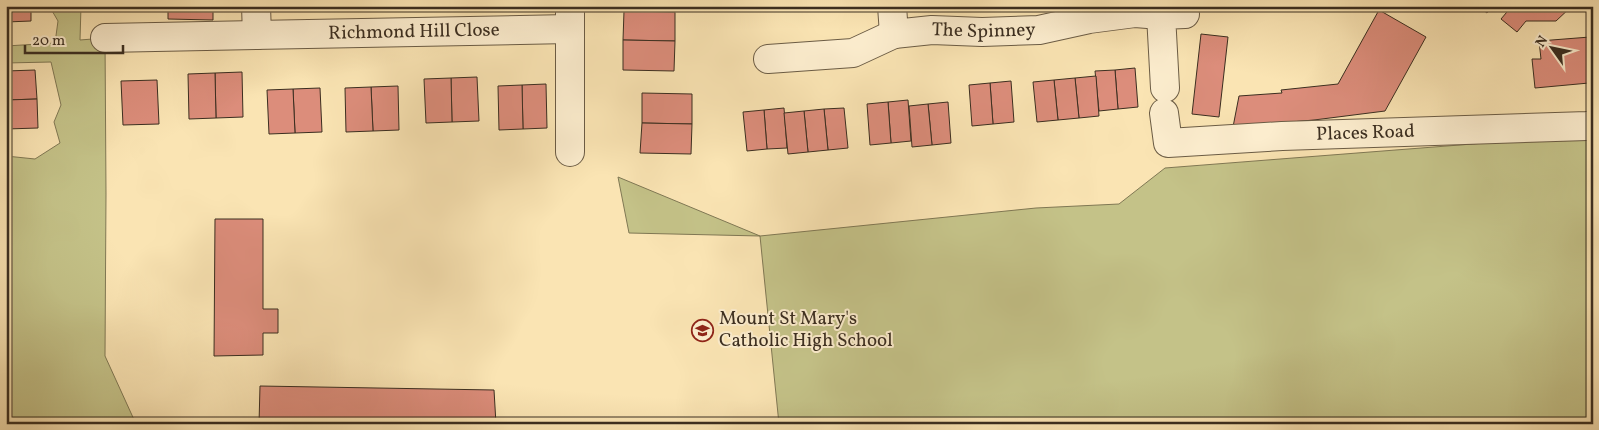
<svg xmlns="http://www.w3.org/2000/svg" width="1599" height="430" viewBox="0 0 1599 430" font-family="Vollkorn,serif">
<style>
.green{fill:#c4c288;stroke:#807854}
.building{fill:#dc8d7b;stroke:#3b2e20}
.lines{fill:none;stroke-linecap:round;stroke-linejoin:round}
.minor-casing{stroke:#6b5c45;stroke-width:30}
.minor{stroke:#fcedce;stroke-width:28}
.labels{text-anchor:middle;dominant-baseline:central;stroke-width:4;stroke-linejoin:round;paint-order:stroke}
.street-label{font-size:19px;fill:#3b2e20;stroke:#fcedce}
.poi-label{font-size:19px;fill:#3b2e20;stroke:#fcedce;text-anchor:start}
</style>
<rect width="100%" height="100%" fill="#fae4b3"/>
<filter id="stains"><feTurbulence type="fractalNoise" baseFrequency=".004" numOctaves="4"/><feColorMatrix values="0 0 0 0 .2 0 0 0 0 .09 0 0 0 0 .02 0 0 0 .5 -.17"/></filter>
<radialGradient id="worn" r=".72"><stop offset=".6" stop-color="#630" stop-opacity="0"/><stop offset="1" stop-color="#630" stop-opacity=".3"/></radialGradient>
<g class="green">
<path d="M51 6H81L80 40 105 38 106 194 105 356 136 424H6V156L35 159 60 143 54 122 61 105 51 62 6 63V46L55 43 58 21 51 9Z"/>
<path d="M1588 135 1593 181V424H779L760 236 629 233 618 177 760 236 1036 208 1119 204 1165 168Z"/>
</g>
<g class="building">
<path d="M6 6H31V21L6 22Z"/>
<path d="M168 6H213V20L168 19Z"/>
<path d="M1478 6H1492L1487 13Z"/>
<path d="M1512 6H1572L1556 21H1526L1517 32 1501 19Z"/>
<path d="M1379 10 1426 37 1385 111 1314 120 1233 127 1239 96 1282 93 1281 90 1338 84Z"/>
<path d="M624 11 675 12V41L623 40Z"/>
<path d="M1201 34 1228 37 1219 117 1192 114Z"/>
<path d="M1590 37 1589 83 1535 88 1532 59H1541L1539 41Z"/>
<path d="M623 40 675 41 674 71 623 70Z"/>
<path d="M1135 68 1138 107 1118 109 1115 70Z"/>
<path d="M35 70 37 99 6 100V71Z"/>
<path d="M1115 70 1118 109 1099 111 1095 71Z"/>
<path d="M242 72 243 117 216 118 215 73Z"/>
<path d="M215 73 216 118 189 119 188 74Z"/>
<path d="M1096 76 1099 116 1079 118 1075 78Z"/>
<path d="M477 77 479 121 452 122 451 78Z"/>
<path d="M451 78 452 122 426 123 424 79Z"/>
<path d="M1075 78 1079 118 1058 120 1054 80Z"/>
<path d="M157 80 159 124 123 125 121 81Z"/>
<path d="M1054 80 1058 120 1037 122 1033 82Z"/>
<path d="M1011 81 1014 122 993 124 990 83Z"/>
<path d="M990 83 993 124 972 126 969 85Z"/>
<path d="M546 84 547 128 523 129 522 85Z"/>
<path d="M522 85 523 129 499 130 498 86Z"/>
<path d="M398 86 399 130 373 131 371 87Z"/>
<path d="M371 87 373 131 346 132 345 88Z"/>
<path d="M320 88 322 132 295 133 293 89Z"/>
<path d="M293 89 295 133 269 134 267 90Z"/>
<path d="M642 93 692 94V124L642 123Z"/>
<path d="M37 99 38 128 6 129V100Z"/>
<path d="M908 100 911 141 891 143 888 102Z"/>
<path d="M888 102 891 143 870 145 867 104Z"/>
<path d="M948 102 951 143 932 145 928 104Z"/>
<path d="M928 104 932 145 912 147 909 106Z"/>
<path d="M784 108 787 148 767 149 764 110Z"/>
<path d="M844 108 848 148 828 150 824 109Z"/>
<path d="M824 109 828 150 808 152 804 111Z"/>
<path d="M764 110 767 149 747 151 743 112Z"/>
<path d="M804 111 808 152 788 154 784 113Z"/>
<path d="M642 123 692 124 691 154 640 153Z"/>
<path d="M215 219H263V309H278V333H263V355L214 356Z"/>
<path d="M260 386 494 390 496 424H259Z"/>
</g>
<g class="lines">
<defs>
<g id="minor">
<path d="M256 6 257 35"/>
<path d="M570 6V152"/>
<path id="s1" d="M892 6 894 34 932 30 982 32 1039 30 1089 19 1135 13 1161 15"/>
<path id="s2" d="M105 38 569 29"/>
<path d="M768 59 853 53 894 34"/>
<path d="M1165 88 1161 15 1185 14"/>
<path id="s3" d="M1164 113 1168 143 1282 136 1587 126 1593 125"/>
</g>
</defs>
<use href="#minor" class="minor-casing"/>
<use href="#minor" class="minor"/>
</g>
<defs>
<symbol id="school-ring" viewBox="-11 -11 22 22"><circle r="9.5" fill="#fcedce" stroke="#8f2418" stroke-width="1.5"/><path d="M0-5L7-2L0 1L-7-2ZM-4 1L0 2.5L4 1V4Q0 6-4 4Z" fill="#8f2418"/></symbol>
</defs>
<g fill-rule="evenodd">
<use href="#school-ring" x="690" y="318" width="25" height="25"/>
</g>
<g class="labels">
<g class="street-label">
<text stroke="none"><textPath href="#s1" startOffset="118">The Spinney</textPath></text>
<text stroke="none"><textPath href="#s2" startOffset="309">Richmond Hill Close</textPath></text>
<text stroke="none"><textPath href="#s3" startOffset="228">Places Road</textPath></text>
</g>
<g class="poi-label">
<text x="719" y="319">Mount St Mary's<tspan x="719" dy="22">Catholic High School</tspan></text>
</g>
</g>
<rect width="1599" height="430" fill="none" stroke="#fae4b3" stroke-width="25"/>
<rect x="8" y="8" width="1584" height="415" fill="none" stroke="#3b2e20" stroke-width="2.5"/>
<rect x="12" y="12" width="1574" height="405" fill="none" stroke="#3b2e20"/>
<g transform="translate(1552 48) rotate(303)" stroke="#fcedce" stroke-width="4" paint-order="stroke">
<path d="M0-4L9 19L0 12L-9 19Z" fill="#3b2e20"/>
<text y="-8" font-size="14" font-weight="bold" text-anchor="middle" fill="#3b2e20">N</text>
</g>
<path d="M25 45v8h98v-8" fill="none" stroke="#3b2e20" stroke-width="2.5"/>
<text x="32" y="45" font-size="15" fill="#3b2e20" stroke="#fcedce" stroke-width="4" paint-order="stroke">20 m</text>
<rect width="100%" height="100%" filter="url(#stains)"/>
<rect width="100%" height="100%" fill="url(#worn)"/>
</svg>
